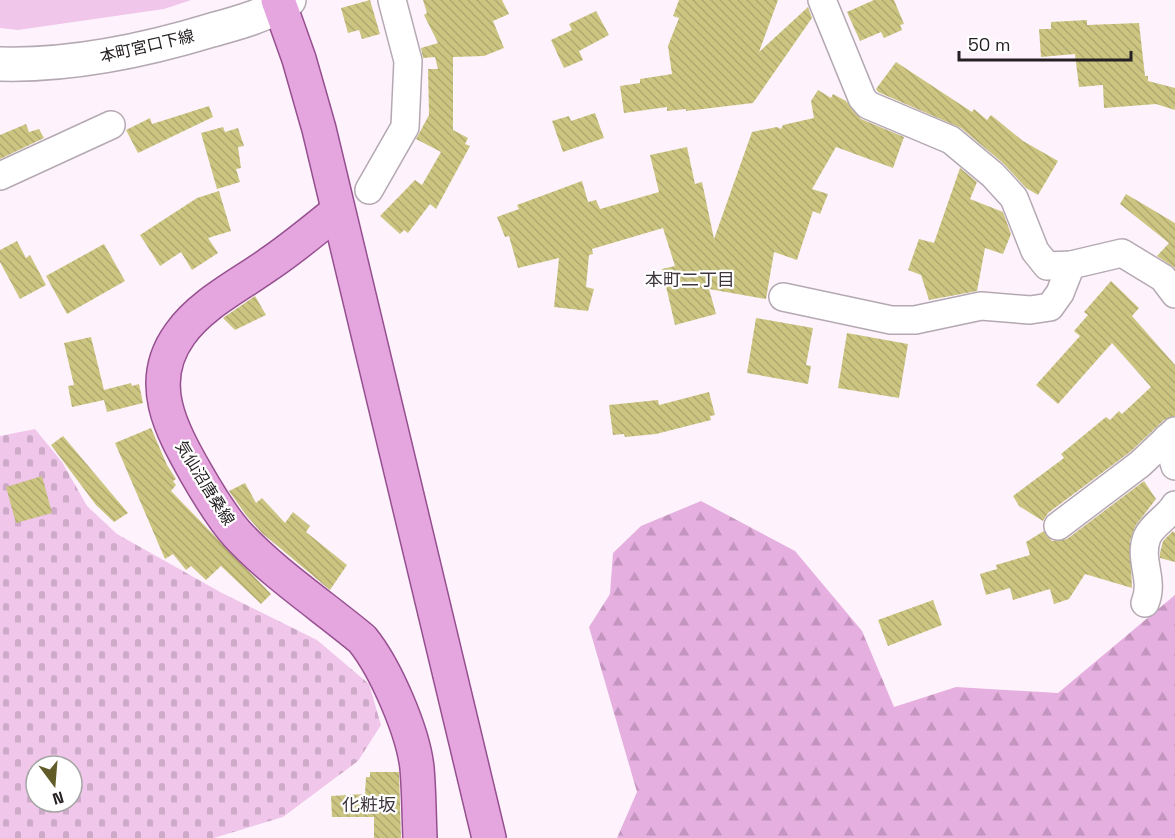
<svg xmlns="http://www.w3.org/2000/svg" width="1175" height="838" viewBox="0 0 1175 838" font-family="'Space Grotesk','Noto Sans JP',sans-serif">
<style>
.green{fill:#f0c6eb}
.forest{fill:url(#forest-firs)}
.cemetery{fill:url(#cemetery-stones);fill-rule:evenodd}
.building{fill:url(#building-back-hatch)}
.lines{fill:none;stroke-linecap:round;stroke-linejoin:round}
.minor-casing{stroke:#b4a9b2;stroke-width:30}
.tertiary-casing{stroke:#b4a9b2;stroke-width:36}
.primary-casing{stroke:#965090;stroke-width:36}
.minor{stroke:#fff;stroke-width:27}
.tertiary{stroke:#fff;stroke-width:33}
.primary{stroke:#e5a6df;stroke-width:33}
.labels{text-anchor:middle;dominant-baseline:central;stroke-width:4.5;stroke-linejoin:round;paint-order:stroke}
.street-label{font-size:16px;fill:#242023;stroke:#fff}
.neighbourhood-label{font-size:18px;fill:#3f363e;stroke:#fff}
</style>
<defs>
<pattern id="forest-firs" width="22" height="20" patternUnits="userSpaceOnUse" patternTransform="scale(1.5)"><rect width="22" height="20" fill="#e5afdf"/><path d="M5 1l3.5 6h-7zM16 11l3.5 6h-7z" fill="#c496bf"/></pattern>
<pattern id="cemetery-stones" width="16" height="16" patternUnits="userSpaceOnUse" patternTransform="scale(1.5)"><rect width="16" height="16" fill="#f0c6eb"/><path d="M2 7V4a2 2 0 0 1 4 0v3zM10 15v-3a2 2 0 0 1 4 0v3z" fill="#ceaac9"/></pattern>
<pattern id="building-back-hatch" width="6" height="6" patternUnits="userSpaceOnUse" patternTransform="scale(1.5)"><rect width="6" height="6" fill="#ccc581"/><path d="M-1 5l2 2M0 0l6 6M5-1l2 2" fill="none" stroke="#afa96f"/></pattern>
</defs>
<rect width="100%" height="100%" fill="#fef3fc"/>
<path class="green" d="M0 0H191L164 9 18 30 0 28Z"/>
<path class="forest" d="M701 501 795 551 862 631 894 707 956 687 1058 693 1175 595V838H617L637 792 589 627 610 594 613 553 641 526Z"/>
<path class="cemetery" d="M35 429 62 462 87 506 117 534 222 593 317 640 369 684 381 725 358 761 283 817 214 838H0V436ZM36 766H72V802H36Z"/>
<g class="building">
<path d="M370 0 380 34 362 39 359 30 348 33 341 8Z"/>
<path d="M423 0H502L509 14 493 21 504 48 484 56 453 57V130L468 138 465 144 470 146 436 209 430 204 408 233 404 230 400 234 380 216 415 180 422 185 441 152 416 139 429 115 428 69H438L435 57 423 58 421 48 438 43 424 15 427 13Z"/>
<path d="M679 0H778L759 52 808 7 812 18 753 103 686 111V109L667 111V107L624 113 620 86 640 83V79L672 74 668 46 679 18 673 16Z"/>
<path d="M874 0H894L904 24 900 25 902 30 884 38 881 32 860 41 847 12Z"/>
<path d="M596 11 609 35 579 51 583 60 564 68 551 40 572 30 569 24Z"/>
<path d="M1087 20V25L1139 23 1145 76H1148V81L1175 88V110L1156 104 1104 108 1103 85 1079 87 1075 54 1041 57 1039 29H1051V22Z"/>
<path d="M896 62 972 112 974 109 987 120 991 115 1023 141 1058 161 1038 195 1026 188 1003 163 961 128 878 92 876 89Z"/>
<path d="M818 90 831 98 833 94 846 101 861 119 904 137 893 168 836 147 812 189 828 194 820 214 813 211 797 260 774 252 766 299 709 289 716 314 675 325 662 269 675 266 663 228 592 249 593 254 589 255 586 287 594 289 588 311 554 307 559 258 518 268 509 236 505 237 497 217 519 209 517 205 582 181 588 202 596 200 600 209 659 192 650 155 687 147 695 184 702 182 714 239 752 132 777 127 781 129 783 125 814 118 811 101Z"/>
<path d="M209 106 213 117 138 153 126 130 150 118 152 124Z"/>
<path d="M595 113 604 138 563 152 552 121 569 116 571 121Z"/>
<path d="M26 124 29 132 39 129 44 138 0 159V135Z"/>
<path d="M223 127 225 132 238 128 244 146 238 147 241 168 236 169 240 182 217 189 201 133Z"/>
<path d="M960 168 977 182 970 199 1003 212 1011 234 1003 254 985 248 977 291 929 300 921 275 908 270 919 239 934 243Z"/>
<path d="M219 191 231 231 208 238 218 253 192 270 181 252 160 266 140 235 197 198Z"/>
<path d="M1126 194 1175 223V268L1157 256 1169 243 1120 204Z"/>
<path d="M17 241 26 258 30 255 46 285 20 299 0 262V250Z"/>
<path d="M104 244 125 281 67 314 46 276Z"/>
<path d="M1111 281 1139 308 1132 316 1175 365V416L1164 420 1130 452 1048 513 1043 521 1019 506 1013 496 1064 458 1061 454 1106 417 1110 420 1119 411 1122 414 1151 387 1112 343 1058 404 1036 385 1080 336 1074 331 1088 315 1084 312Z"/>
<path d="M255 296 266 315 235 330 223 318Z"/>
<path d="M756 318 813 328 806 365 811 366 808 384 747 373Z"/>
<path d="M847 333 908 344 899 398 838 388Z"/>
<path d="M91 337 104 390 131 383 132 386 139 384 143 403 107 412 104 400 72 407 68 386 74 385 64 343Z"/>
<path d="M709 392 715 415 710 416 711 420 656 434 625 437 624 434 613 435 609 405 658 400 659 405Z"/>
<path d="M151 428 167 465 176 479 173 481 176 485 171 491 271 594 261 604 221 566 206 580 191 566 186 570 173 554 165 559 115 443Z"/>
<path d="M63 436 128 513 114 522 96 505 51 445Z"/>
<path d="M42 476 52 513 16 523 6 487Z"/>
<path d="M1144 481 1156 499 1136 525 1130 541 1132 588 1085 574 1069 599 1054 604 1050 589 1013 600 1010 588 986 595 980 574 997 569 996 565 1030 555 1026 542 1044 531 1052 541 1067 539Z"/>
<path d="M245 483 256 503 262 498 285 523 293 512 310 526 306 532 347 565 330 590 262 533 246 515 229 491Z"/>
<path d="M1173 531 1175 533V562L1160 558V553L1163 541Z"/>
<path d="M933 600 942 625 888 646 878 620Z"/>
<path d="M370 772H399L401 838H374V817H332L331 796 365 794 366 777H370Z"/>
</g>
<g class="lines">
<defs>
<g id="minor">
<path d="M822 0 862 98 868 105 951 140 993 175 1014 198 1035 251 1047 266 1071 265 1122 253 1163 278 1175 294"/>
<path d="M0 176 111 125"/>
<path d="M369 190 405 127 408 61 392 0"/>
<path d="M783 297 891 320H915L981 306 1030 310 1050 307 1060 293 1071 265"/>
<path d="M1167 438 1175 466"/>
<path d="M1058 526 1140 464 1175 431"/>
<path d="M1145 603C1155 580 1138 560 1147 537 1152 525 1168 517 1175 505"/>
</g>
<path id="tertiary" d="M0 64C72 66 143 51 212 30 238 23 267 15 289 0"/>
<g id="primary">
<path d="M278 0 299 59 319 129 489 838"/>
<path d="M338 211C315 229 293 248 269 264 240 285 201 304 180 334 145 382 171 429 196 473 208 494 221 516 237 534 273 573 321 605 362 639 385 667 413 731 417 768 419 791 419 815 420 838"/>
</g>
</defs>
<use href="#minor" class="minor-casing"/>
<use href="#tertiary" class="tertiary-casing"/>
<use href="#primary" class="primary-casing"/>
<use href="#minor" class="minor"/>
<use href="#tertiary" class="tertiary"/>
<use href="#primary" class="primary"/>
</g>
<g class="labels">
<g class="street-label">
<text transform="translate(147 46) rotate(-13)">本町宮口下線</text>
<text transform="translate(205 483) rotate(58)">気仙沼唐桑線</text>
</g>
<g class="neighbourhood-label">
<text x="690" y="279">本町二丁目</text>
<text x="369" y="804">化粧坂</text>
</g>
</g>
<g transform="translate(54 784) rotate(164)"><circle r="28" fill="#ffffff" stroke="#a7a6a7" stroke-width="1.5"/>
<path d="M0-4.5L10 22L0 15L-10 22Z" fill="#605b27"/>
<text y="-9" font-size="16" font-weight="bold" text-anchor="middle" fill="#242023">N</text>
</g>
<path d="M959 51v9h172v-9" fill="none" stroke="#242023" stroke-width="3"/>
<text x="968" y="51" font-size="18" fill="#242023" stroke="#ffffff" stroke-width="4.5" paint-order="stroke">50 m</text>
</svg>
